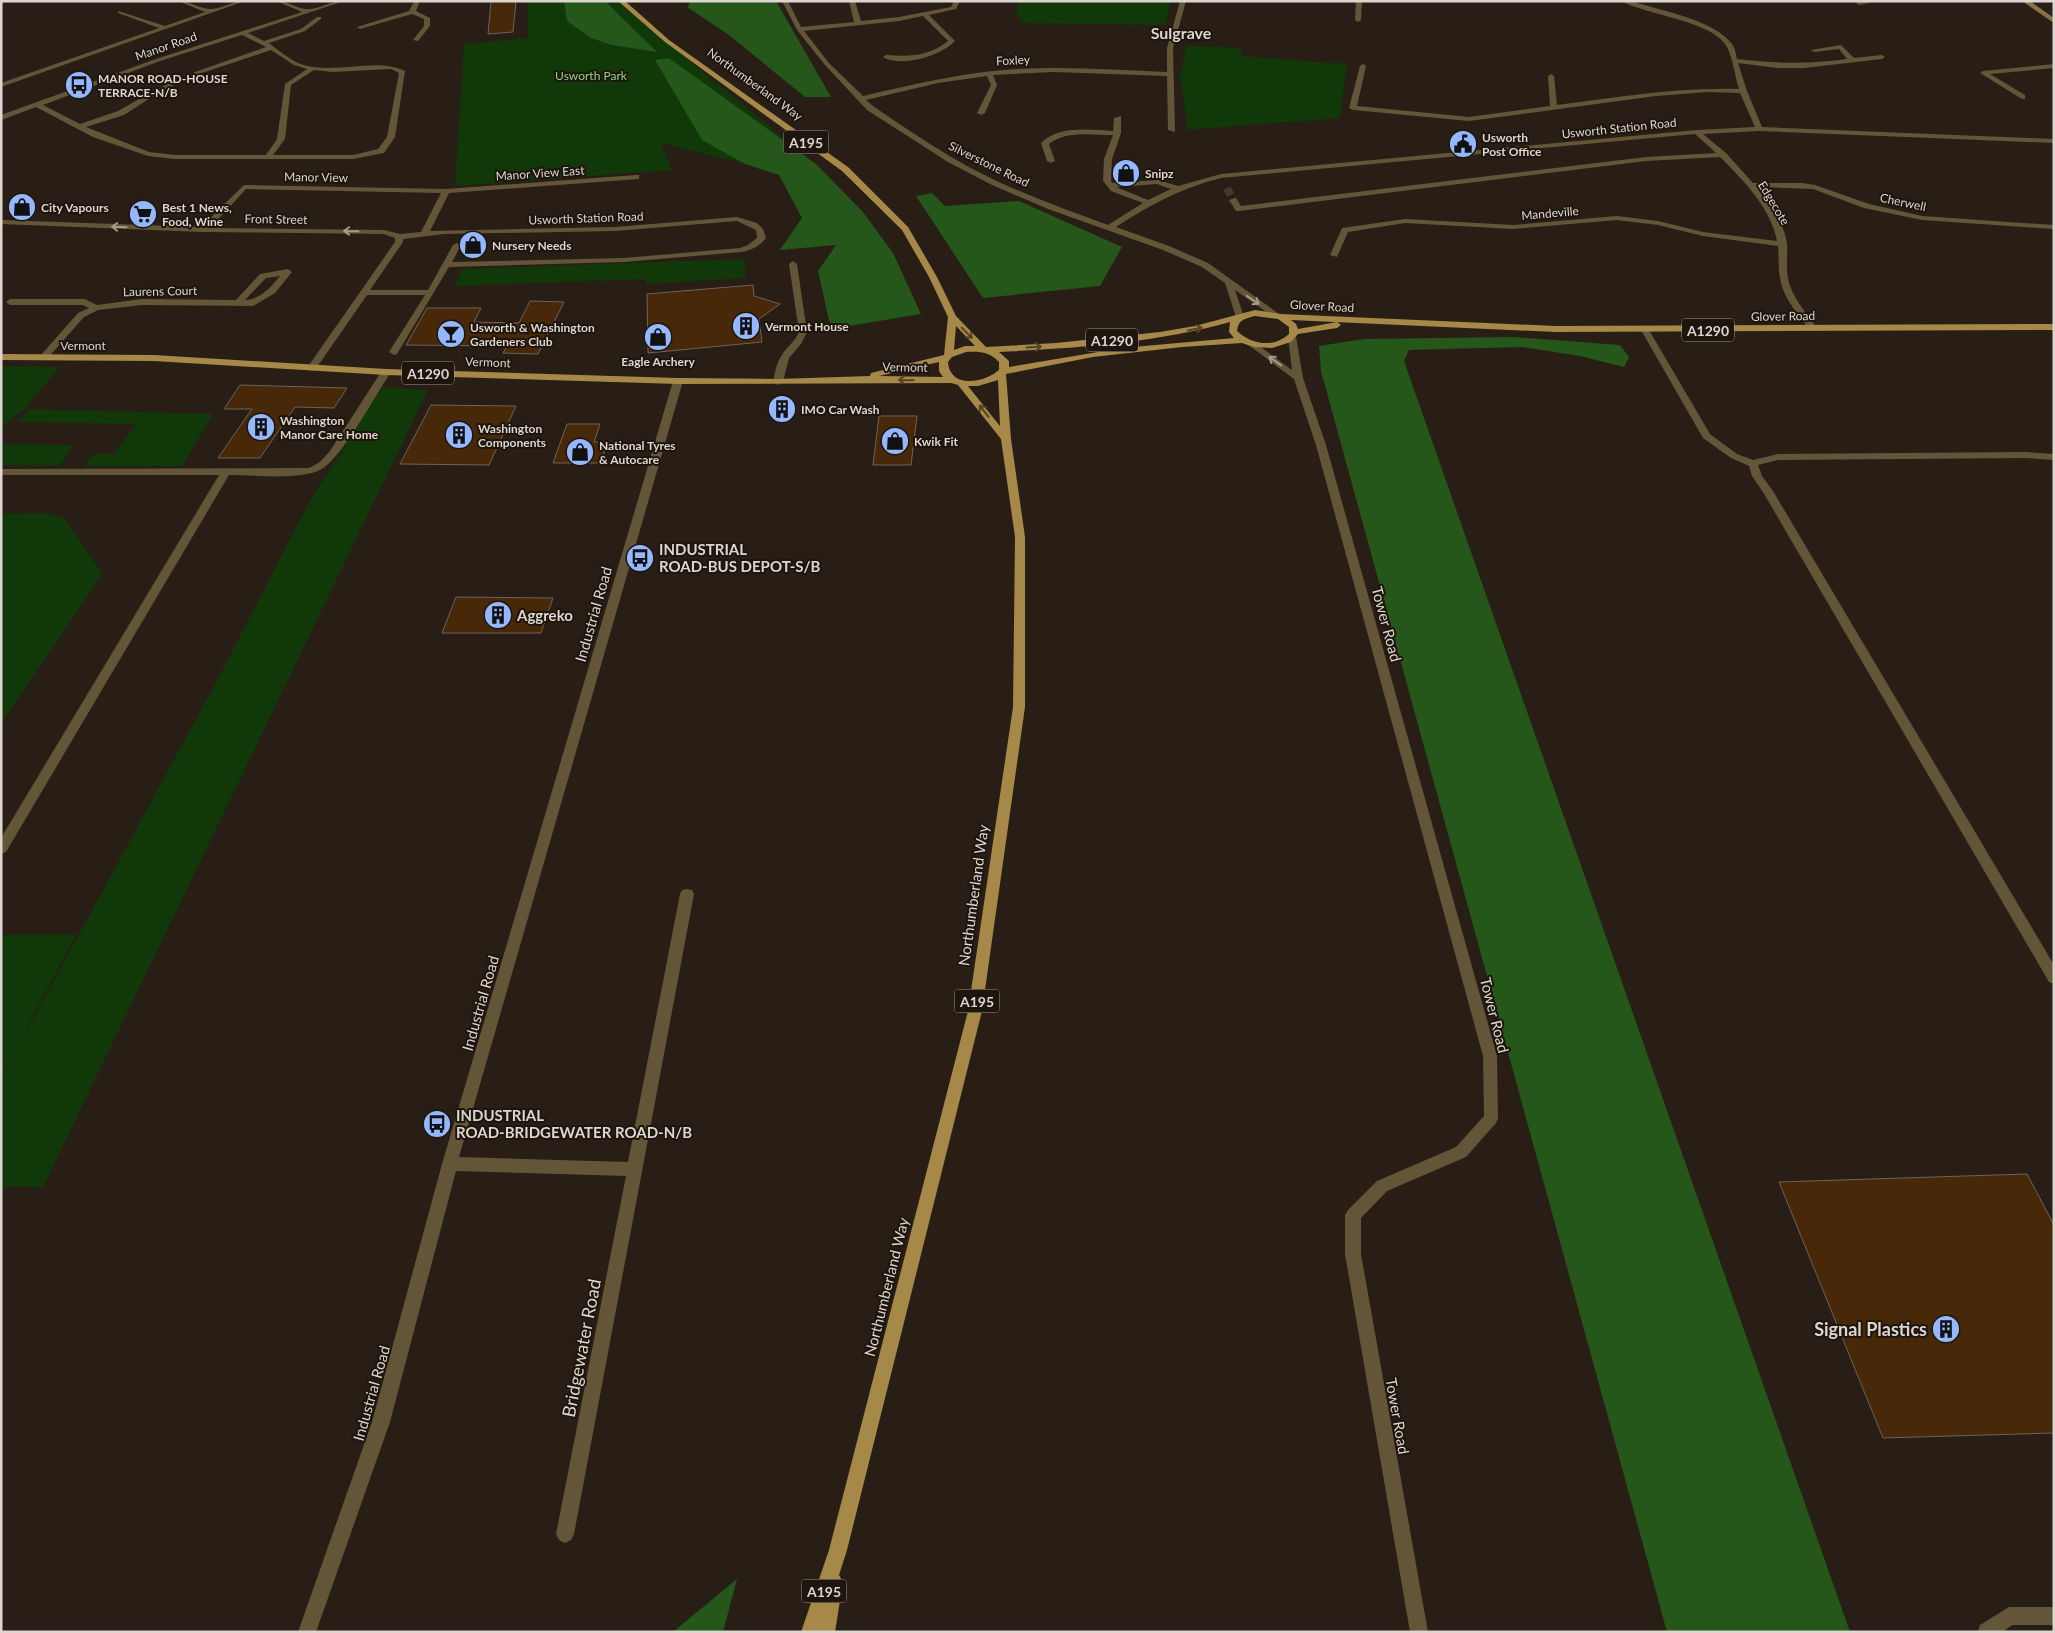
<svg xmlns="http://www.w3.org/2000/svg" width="2055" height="1633" viewBox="0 0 2055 1633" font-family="Lato,sans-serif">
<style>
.green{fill:#113809}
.forest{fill:#245719}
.building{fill:#472809;stroke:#6f635a}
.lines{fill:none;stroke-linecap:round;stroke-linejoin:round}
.street-tunnel{stroke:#433932;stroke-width:8;stroke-dasharray:8 4;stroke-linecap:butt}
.street{fill:#635537;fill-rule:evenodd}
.secondary{fill:#897241;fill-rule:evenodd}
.primary{fill:#a68848;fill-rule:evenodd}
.oneway{stroke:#a69b8b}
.oneway2{stroke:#544325}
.labels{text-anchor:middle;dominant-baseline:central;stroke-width:4;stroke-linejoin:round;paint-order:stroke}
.far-street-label{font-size:12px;fill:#dcd5d0;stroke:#1e150d}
.far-park-label{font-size:12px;fill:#8dd47f;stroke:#1e150d}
.far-poi-label{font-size:12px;font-weight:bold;fill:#dcd5d0;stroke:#1e150d;text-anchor:start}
.shield{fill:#1e150d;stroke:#a39b96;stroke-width:1}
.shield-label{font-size:14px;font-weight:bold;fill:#dcd5d0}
.poi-label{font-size:15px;font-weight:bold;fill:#dcd5d0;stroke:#1e150d;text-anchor:start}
.street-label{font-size:15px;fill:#dcd5d0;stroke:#1e150d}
.far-district-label{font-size:16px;font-weight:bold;fill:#dcd5d0;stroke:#1e150d}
.near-poi-label{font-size:18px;font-weight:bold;fill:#dcd5d0;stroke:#1e150d;text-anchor:end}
.near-street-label{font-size:18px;fill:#dcd5d0;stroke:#1e150d}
</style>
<rect width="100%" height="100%" fill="#281e16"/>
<g class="green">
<path d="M528 1H617L808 158 745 164 661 143 672 170 455 186 464 44 528 38Z"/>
<path d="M1017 1H1171L1165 25 1023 23 1017 16Z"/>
<path d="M1186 45 1242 48 1240 56 1347 64 1340 118 1188 130 1180 78Z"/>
<path d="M745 259V278L646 284V279L455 286 462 269Z"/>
<path d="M1 366 60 367 24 409 1 427Z"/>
<path d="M382 387 428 390 43 1187H1V935L76 934 3 1074 220 675 307 506Z"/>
<path d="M29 409 213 414 182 466H84L94 454H114L136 424 17 422Z"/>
<path d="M1 444 74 445 59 466 1 465Z"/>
<path d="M44 513 64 518 102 574 1 724V514Z"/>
</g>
<g class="forest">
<path d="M564 1H605L657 52 612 45 591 38 567 21Z"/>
<path d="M691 1H776L831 97H805L729 35 687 7Z"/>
<path d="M669 58 816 164 863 212 893 253 921 314 831 329 818 271 836 245 780 250 802 218 779 175 745 164 702 140 655 60Z"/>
<path d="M932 193 945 206 1019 201 1122 247 1100 286 983 298 916 196Z"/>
<path d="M1514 337 1620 345 1629 357 1624 367 1580 356 1522 347 1409 350 1404 361 1850 1632H1667L1321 371 1319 346 1364 339Z"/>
<path d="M737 1579 723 1632H673Z"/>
</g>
<g class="building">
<path d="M491 1H516L513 32 488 34Z"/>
<path d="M753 285 754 296 780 304 759 319 762 342 648 353 647 294Z"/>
<path d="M530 301 564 302 538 354 503 353 507 346 406 345 427 308H481L474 322 519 323Z"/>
<path d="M240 385 347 388 334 408 295 407 260 458H218L252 409H224Z"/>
<path d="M431 405 516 406 489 465 400 464Z"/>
<path d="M879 416H917L911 465H873Z"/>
<path d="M567 424H600L594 442H607L601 463H553Z"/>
<path d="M456 597 553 598 541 633H442Z"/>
<path d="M2027 1174 2054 1225V1433L1883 1438 1779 1182Z"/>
</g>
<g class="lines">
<path class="street-tunnel" d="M1227 188 1233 200"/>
<g class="street">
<path d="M1 1H5L1 6Z"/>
<path d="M178 1C190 1 198 8 209 9 219 10 233 1 245 1L1 87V83L159 28 118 13V11L165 26 205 12Z"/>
<path d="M276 1C288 1 297 9 308 9 317 10 331 1 344 1L248 33 264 41 301 29 317 17H321V19L305 31 269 43C278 50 288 58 298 63 333 77 373 56 405 71L395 137 384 153 353 159H175L148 156 93 137 36 107 1 120V115L156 59 302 12ZM242 35 266 47 195 72 157 89 118 111 80 124 43 105 160 61ZM271 50 294 65 307 69 285 84 277 139 266 155H175L149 152 86 127 124 115 161 91 199 74ZM391 69 399 73 387 137 378 149 353 155H273L285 139 291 85 314 70 332 72Z"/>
<path d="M414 1H420L416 11 430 18V26L418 41 413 40 424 26V19L412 14 360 29 357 27 409 11Z"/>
<path d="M782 1H788L801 27 854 22 849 1H855L861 21 899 17 951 7 954 1H960L956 9 929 15 955 41C941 56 901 68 883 57L886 55C910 57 929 56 948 41L923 16 899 21 804 31 829 63 863 96C914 84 965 72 1017 69 1067 66 1117 70 1167 72V48L1180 1H1186L1173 48 1175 132 1168 130 1167 76 1054 72 993 75 997 85 985 113 981 115 977 113 991 85 987 76 938 83 866 100 873 106C899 124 926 142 953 158 1002 187 1056 206 1108 225L1143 203 1111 191 1103 181 1104 159 1113 135C1092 135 1066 130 1049 144L1055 161 1051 163 1047 161 1041 143C1059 125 1091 130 1113 131L1114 118 1121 116V133L1112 159 1111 181 1113 183 1158 180 1178 186 1221 174 1697 130 1755 127 1740 93 1708 92 1656 96 1469 121 1353 110 1349 108 1360 66 1363 64 1366 66 1357 106 1469 117 1550 106 1548 76 1551 74 1554 76 1557 105C1618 97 1678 87 1739 89 1735 76 1733 59 1727 47 1714 21 1646 15 1621 1H1631C1659 10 1715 20 1732 44 1735 48 1736 54 1737 59 1779 64 1806 64 1847 59L1839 49 1814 52 1811 50 1841 45 1854 58 1882 55 1885 57 1882 59 1804 68H1777L1738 63 1747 91 1762 127 2054 139V143L1759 131 1703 134 1726 153 1753 183H1802L1815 185 1869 204 1922 216 2054 225V229L1922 220 1864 208 1813 189 1757 187C1769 203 1785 224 1787 244 1788 258 1785 272 1790 286 1796 302 1808 315 1817 328L1813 331 1810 330C1798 314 1783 298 1780 278 1778 268 1779 257 1778 246L1703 236 1658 225 1617 220 1513 229 1405 223 1348 232 1337 257 1330 255 1342 228 1405 219 1513 225 1617 216 1658 221 1703 232 1777 241C1771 208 1743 180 1720 157L1646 161 1239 211H1236L1229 200 1236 198 1241 206 1646 157 1716 153 1695 134 1221 178C1182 188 1149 205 1116 227L1169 246 1208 263 1282 316 1275 318 1235 290 1244 317 1240 320 1236 317 1225 283 1202 267 1163 250 1048 209 992 185 948 162 867 110 825 65 797 30ZM1157 184 1171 189 1148 200 1116 187Z"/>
<path d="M1356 1H1362L1361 20 1358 22 1355 20Z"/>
<path d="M1858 1H1878L1859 5 1856 3Z"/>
<path d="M2054 64V68L1990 74 2025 95V99H2022L1980 73 1983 71Z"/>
<path d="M636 175H639V179L449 193 430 231 615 227 737 217 757 223 763 229 766 238C759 247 751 250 741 252L624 262 449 267 397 354 394 355 389 352 425 295H367L315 370 312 371 307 368 395 242V238L383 234 203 232 1 224V220L201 227 244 185 446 189ZM246 189 441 193 421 232 400 234 384 230 210 228ZM737 221 756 230 757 238 748 245 740 248 624 258 452 262 461 245 457 243 453 245 428 290H370L403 242V239L444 234 615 231Z"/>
<path d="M793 261 797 264 807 332 801 344 789 358 783 382 778 385 773 382C775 373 776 363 782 355 787 346 795 342 799 332L789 264Z"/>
<path d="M288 269 292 272 275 293 253 306 142 305 98 310 84 317 46 360H40V356L78 313 89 308 83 305H10L6 302 10 299H85L97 305 142 299 236 300 260 274ZM280 276C272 286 260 300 245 300L266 278Z"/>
<path d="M1645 327 1649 330 1710 434 1737 454 1753 460 1778 454 2026 452 2054 454V460L2026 458 1778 460 1758 465 1762 476 1773 491 2054 965V984L2049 982 1763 492 1752 476 1749 466 1731 458 1703 438 1641 330Z"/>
<path d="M1292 334 1296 337 1303 378 1326 445 1497 1056 1498 1118 1496 1123 1466 1157 1387 1191 1361 1218V1254L1428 1632H1410L1345 1254V1215L1348 1210 1377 1181 1456 1147 1484 1116 1483 1056 1316 445 1294 379 1247 344 1248 342H1254L1292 370 1288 337Z"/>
<path d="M386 369 391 372C376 394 340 463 318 471 294 480 255 475 229 475L6 852 1 854V838L219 475H1V469L309 468 320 462 330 451 381 372Z"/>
<path d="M678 378 683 381 459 1157 628 1162 680 894 682 890 687 889 692 890 694 894 574 1534 571 1540 565 1543 559 1540 556 1534 626 1176 456 1171 390 1422 316 1632H298L372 1422 442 1164 673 381Z"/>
<path d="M2009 1607H2054V1625H2012L2003 1632H1978L1980 1625Z"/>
</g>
<path class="secondary" d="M2022 1H2030L2054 18V23Z"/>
<path class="primary" d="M618 1H625L669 40 848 167 908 227 937 277 956 316 986 347 1056 343 1160 332 1195 326 1255 310 1281 314 1556 326 2054 324V330L1556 332 1291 320 1296 324 1298 329 1337 322 1341 325 1337 328 1298 334 1291 342 1272 348 1254 347 1242 343 1182 347 1093 357 1006 374 1011 439 1025 537V707L982 1011 847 1550 839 1575 843 1582 835 1632H801L829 1550 968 1011 1013 707 1015 537 1001 439 958 385 951 383 678 384 386 375 154 361 1 360V354L154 355 386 369 678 378 778 379 870 376 871 373 944 355 948 317 929 277 902 230 842 171 665 42ZM1255 316 1278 319 1289 327V334C1274 348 1252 345 1237 331 1239 319 1244 319 1255 316ZM1230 322 1229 332 1234 338 1122 348 1009 367V361L999 352C1076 348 1155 343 1230 322ZM956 326 975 346H965L954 350ZM966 352C979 351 990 352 999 362V370C984 383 950 389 948 362L952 357ZM939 362V371L943 377 879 376ZM998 380 1000 426 968 386H978Z"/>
</g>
<defs><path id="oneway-shaft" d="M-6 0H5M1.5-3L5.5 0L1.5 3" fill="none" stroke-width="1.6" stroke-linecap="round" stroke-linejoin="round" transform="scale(1.25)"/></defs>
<g class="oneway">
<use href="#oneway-shaft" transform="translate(119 227) rotate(-178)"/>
<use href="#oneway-shaft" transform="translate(351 231) rotate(-179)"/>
<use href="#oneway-shaft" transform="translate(1253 300) rotate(34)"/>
<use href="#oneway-shaft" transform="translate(1275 361) rotate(-144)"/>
</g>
<g class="oneway2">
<use href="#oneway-shaft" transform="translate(1195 329) rotate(-11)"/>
<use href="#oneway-shaft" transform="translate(967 333) rotate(46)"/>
<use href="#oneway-shaft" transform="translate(1034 347) rotate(-3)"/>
<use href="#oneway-shaft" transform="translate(906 380) rotate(-179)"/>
<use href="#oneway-shaft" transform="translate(984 411) rotate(-128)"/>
</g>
<defs>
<symbol id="bus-disc" viewBox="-11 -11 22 22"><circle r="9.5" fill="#94b7fd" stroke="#1e150d"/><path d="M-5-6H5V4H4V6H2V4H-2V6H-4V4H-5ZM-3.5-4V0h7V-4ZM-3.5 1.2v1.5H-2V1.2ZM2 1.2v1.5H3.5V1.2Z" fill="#111"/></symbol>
<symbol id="civic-disc" viewBox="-11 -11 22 22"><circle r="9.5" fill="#94b7fd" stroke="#1e150d"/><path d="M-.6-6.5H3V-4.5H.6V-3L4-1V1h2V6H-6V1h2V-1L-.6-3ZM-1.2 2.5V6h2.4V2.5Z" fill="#111"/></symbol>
<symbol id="shop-disc" viewBox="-11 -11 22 22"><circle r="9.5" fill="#94b7fd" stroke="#1e150d"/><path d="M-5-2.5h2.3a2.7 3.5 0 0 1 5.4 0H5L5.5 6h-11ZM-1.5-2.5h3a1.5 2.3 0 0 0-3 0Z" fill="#111"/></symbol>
<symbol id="supermarket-disc" viewBox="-11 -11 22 22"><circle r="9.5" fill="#94b7fd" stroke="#1e150d"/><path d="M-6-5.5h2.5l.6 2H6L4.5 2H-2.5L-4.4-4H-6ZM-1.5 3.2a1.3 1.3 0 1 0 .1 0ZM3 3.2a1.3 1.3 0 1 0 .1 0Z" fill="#111"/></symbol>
<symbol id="building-disc" viewBox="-11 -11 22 22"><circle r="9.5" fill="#94b7fd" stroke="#1e150d"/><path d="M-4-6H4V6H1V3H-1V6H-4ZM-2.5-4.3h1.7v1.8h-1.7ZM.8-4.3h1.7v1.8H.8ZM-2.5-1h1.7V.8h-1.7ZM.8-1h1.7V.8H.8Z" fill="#111"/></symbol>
<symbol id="bar-disc" viewBox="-11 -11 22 22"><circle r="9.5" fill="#94b7fd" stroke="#1e150d"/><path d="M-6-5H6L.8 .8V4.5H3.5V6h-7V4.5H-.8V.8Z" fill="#111"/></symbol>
</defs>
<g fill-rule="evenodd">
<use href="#bus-disc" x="63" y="69" width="32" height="32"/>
<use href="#civic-disc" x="1447" y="128" width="32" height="32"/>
<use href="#shop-disc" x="1110" y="157" width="32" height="32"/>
<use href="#shop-disc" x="6" y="191" width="32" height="32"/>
<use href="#supermarket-disc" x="127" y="198" width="32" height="32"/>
<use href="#shop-disc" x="457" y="229" width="32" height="32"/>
<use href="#building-disc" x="730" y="310" width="32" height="32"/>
<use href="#bar-disc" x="435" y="318" width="32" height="32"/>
<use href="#shop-disc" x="642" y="321" width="32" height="32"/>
<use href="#building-disc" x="766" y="393" width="32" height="32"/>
<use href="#building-disc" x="245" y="411" width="32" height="32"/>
<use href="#building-disc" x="443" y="419" width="32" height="32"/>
<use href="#shop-disc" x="879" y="425" width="32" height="32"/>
<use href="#shop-disc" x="564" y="436" width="32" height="32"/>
<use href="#bus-disc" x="624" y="542" width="32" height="32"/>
<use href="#building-disc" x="482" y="599" width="32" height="32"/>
<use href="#bus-disc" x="421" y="1108" width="32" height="32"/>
<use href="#building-disc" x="1930" y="1313" width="32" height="32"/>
</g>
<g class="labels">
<g class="far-street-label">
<text transform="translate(166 46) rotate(-19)">Manor Road</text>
<text transform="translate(1013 60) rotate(-3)">Foxley</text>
<text transform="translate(755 84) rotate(36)">Northumberland Way</text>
<text transform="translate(1619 128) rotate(-6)">Usworth Station Road</text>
<text transform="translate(989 164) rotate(26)">Silverstone Road</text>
<text transform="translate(540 173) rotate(-4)">Manor View East</text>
<text transform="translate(316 177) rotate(1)">Manor View</text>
<text transform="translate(1903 202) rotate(12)">Cherwell</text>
<text transform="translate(1774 203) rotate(59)">Edgecote</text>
<text transform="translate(1550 213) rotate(-5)">Mandeville</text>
<text transform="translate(586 218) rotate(-2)">Usworth Station Road</text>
<text transform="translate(276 219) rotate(1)">Front Street</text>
<text transform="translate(160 291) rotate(-1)">Laurens Court</text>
<text transform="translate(1322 306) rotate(3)">Glover Road</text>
<text transform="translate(1783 316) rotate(-1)">Glover Road</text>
<text x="83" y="345">Vermont</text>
<text transform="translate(488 362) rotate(2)">Vermont</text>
<text transform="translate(905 367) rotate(1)">Vermont</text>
</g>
<g class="far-park-label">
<text x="591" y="75">Usworth Park</text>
</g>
<g class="far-poi-label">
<text x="98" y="78">MANOR ROAD-HOUSE<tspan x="98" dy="14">TERRACE-N/B</tspan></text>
<text x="1482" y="137">Usworth<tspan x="1482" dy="14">Post Office</tspan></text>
<text x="1145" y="173">Snipz</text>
<text x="41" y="207">City Vapours</text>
<text x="162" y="207">Best 1 News,<tspan x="162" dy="14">Food, Wine</tspan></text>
<text x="492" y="245">Nursery Needs</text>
<text x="765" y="326">Vermont House</text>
<text x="470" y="327">Usworth &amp; Washington<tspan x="470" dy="14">Gardeners Club</tspan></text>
<text x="658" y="361" text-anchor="middle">Eagle Archery</text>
<text x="801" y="409">IMO Car Wash</text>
<text x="280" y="420">Washington<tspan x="280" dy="14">Manor Care Home</tspan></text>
<text x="478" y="428">Washington<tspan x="478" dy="14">Components</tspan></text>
<text x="914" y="441">Kwik Fit</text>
<text x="599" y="445">National Tyres<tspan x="599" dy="14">&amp; Autocare</tspan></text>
</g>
<g class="shield">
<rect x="783.5" y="130.5" width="45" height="23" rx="4"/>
<rect x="1682" y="318.5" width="52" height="23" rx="4"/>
<rect x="1086" y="328.5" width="52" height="23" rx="4"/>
<rect x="402" y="361.5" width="52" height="23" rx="4"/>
<rect x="954.5" y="989.5" width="45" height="23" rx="4"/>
<rect x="801.5" y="1579.5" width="45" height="23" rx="4"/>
</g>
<g class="shield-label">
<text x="806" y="142">A195</text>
<text x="1708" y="330">A1290</text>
<text x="1112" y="340">A1290</text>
<text x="428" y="373">A1290</text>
<text x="977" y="1001">A195</text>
<text x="824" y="1591">A195</text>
</g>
<g class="poi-label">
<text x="659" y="549">INDUSTRIAL<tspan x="659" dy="17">ROAD-BUS DEPOT-S/B</tspan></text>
<text x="517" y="615">Aggreko</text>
<text x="456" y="1115">INDUSTRIAL<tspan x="456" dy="17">ROAD-BRIDGEWATER ROAD-N/B</tspan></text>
</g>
<g class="street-label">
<text transform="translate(593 614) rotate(-74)">Industrial Road</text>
<text transform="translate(1387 624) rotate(75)">Tower Road</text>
<text transform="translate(973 895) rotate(-82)">Northumberland Way</text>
<text transform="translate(480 1003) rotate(-74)">Industrial Road</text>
<text transform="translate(1495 1015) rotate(76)">Tower Road</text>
<text transform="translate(886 1287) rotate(-76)">Northumberland Way</text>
<text transform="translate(371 1393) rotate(-74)">Industrial Road</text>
<text transform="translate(1398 1416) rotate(80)">Tower Road</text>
</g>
<g class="far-district-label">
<text x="1181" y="32">Sulgrave</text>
</g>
<g class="near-poi-label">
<text x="1927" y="1329">Signal Plastics</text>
</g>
<g class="near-street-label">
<text transform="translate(581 1348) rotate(-79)">Bridgewater Road</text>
</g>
</g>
<rect width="2055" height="1633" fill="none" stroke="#dcd5d0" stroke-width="5"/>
</svg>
